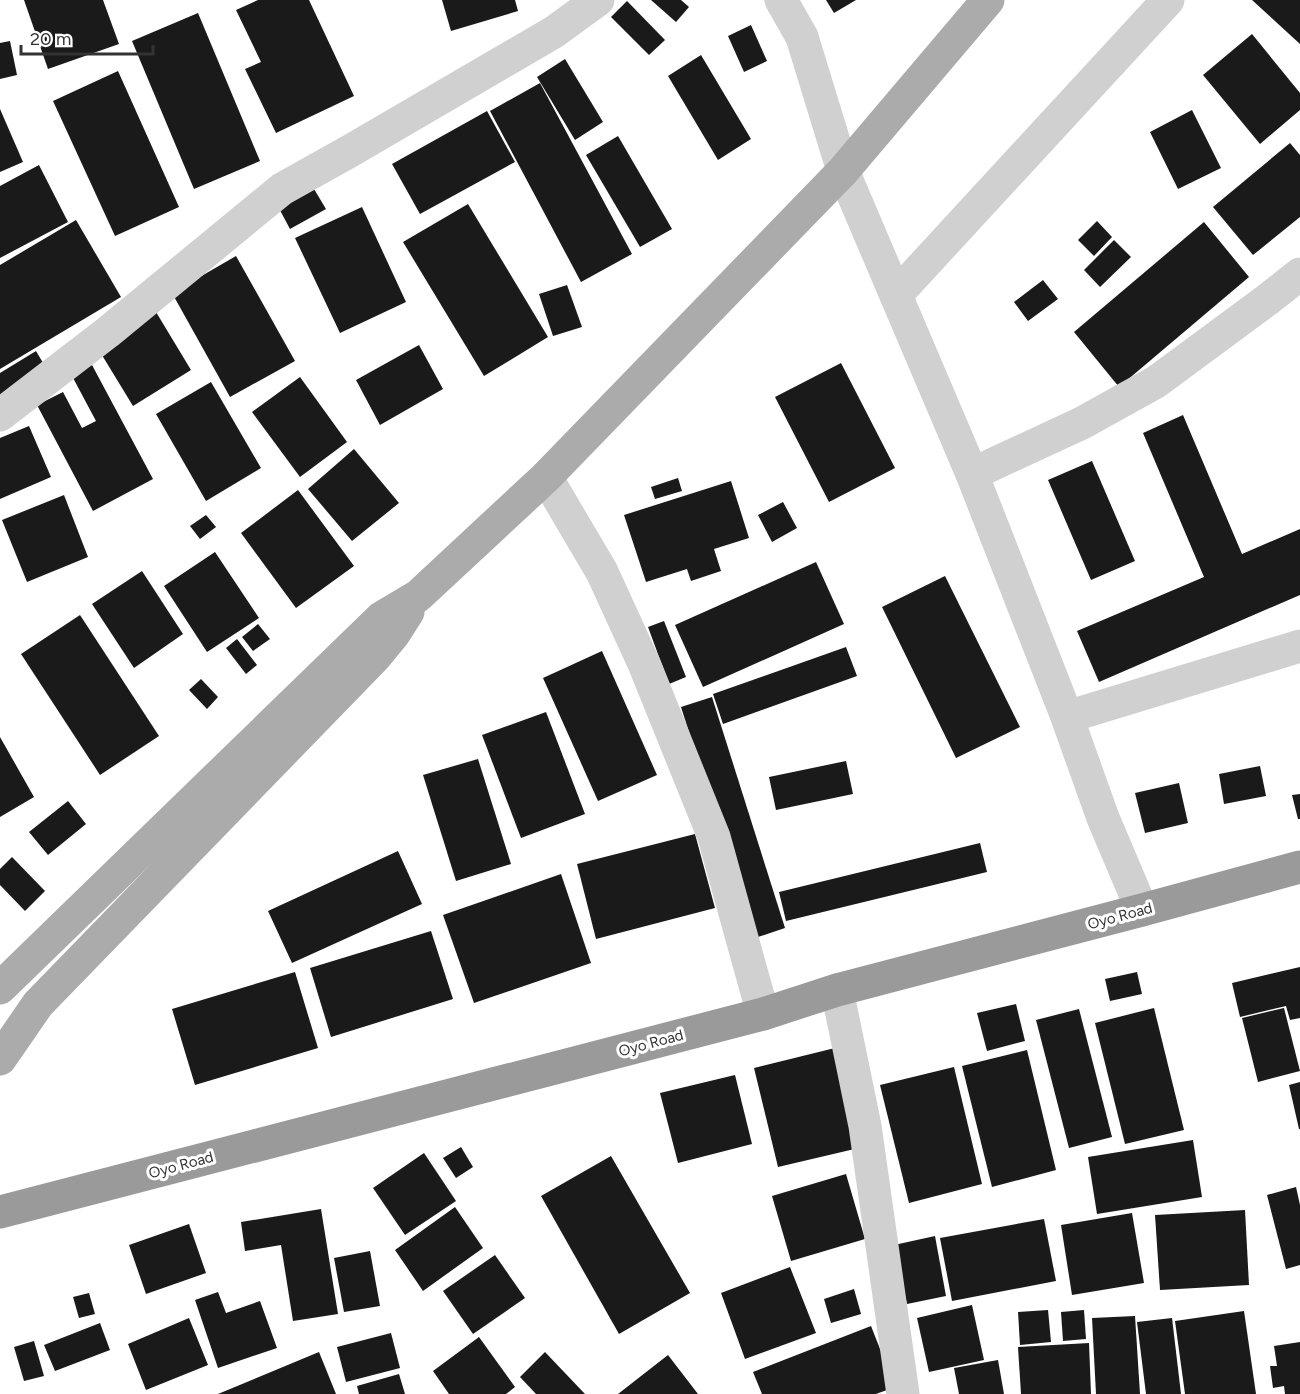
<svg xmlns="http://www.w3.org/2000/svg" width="1300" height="1394" viewBox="0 0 1300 1394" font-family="Figtree,sans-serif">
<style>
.building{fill:#1a1a1a}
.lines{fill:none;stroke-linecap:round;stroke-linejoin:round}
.minor{stroke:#d0d0d0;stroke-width:33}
.major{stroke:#ababab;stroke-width:33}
.highway{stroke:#9a9a9a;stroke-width:33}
.labels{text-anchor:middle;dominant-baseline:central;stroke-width:6;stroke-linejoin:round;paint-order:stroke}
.street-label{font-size:15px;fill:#333;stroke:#fff}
</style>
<rect width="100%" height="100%" fill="#fff"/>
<g class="building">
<path d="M24 0H103L119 44 48 69Z"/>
<path d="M258 0H309L354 96 276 133 245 69 261 62 236 10Z"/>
<path d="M442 0H515L518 11 451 31Z"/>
<path d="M651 0H681L689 7 676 22Z"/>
<path d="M826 0H856L834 13Z"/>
<path d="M1252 0H1300V44Z"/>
<path d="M627 1 665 40 649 55 611 17Z"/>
<path d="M198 13 260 161 194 189 132 41Z"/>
<path d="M751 25 767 61 744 72 728 36Z"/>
<path d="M1252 34 1300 93V110L1260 144 1203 75Z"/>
<path d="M10 41 17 75 0 79V43Z"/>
<path d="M701 55 751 139 718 160 668 76Z"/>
<path d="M565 59 603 122 575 140 537 77Z"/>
<path d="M118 71 179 207 115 236 53 101Z"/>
<path d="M540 83 632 254 581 282 490 111Z"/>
<path d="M0 109 23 162 0 172Z"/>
<path d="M1192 110 1221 168 1178 189 1150 132Z"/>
<path d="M487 111 515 162 420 214 392 164Z"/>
<path d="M618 136 672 229 640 247 586 155Z"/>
<path d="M1290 143 1300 155V217L1253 255 1213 207Z"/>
<path d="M39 165 68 222 0 258V186Z"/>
<path d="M308 179 326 209 290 229 274 199Z"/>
<path d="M468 204 548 337 484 376 403 242Z"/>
<path d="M362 207 406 302 340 333 295 238Z"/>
<path d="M76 220 121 297 0 369V265Z"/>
<path d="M1097 221 1112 237 1094 256 1078 240Z"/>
<path d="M1204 222 1249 277 1119 387 1074 332Z"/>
<path d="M1114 240 1131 257 1100 287 1084 270Z"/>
<path d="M236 256 295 361 230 397 172 293Z"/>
<path d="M1043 280 1058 299 1028 321 1014 302Z"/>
<path d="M567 285 582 327 553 336 539 294Z"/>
<path d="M156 312 191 370 133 406 97 347Z"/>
<path d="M419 345 443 389 380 425 356 380Z"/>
<path d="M36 351 49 373 0 403V373Z"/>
<path d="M841 363 895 468 829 502 775 397Z"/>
<path d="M92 365 153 479 93 511 37 405 63 392 82 428 96 421 72 376Z"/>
<path d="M300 377 347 442 300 477 252 412Z"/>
<path d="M211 382 261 468 206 501 156 414Z"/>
<path d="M1183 415 1242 554 1300 529V595L1099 682 1077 631 1204 577 1143 433Z"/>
<path d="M29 426 51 477 0 499V438Z"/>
<path d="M354 449 399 503 352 541 308 489Z"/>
<path d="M1092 461 1135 561 1091 580 1048 480Z"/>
<path d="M678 478 682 491 655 499 651 487Z"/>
<path d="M731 481 749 538 714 549 721 571 691 581 687 569 646 582 624 515Z"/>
<path d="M298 490 354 566 296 608 241 533Z"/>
<path d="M64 495 88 557 27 582 2 520Z"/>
<path d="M783 502 797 528 772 542 758 515Z"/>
<path d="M206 515 216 527 200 539 190 526Z"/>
<path d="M215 552 259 618 207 652 164 586Z"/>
<path d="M816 562 844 624 703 687 675 625Z"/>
<path d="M142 571 183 634 134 668 92 604Z"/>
<path d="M945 576 1020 727 956 758 882 607Z"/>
<path d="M80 615 159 736 100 775 21 654Z"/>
<path d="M664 621 686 677 669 684 648 627Z"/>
<path d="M258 624 270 639 253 651 242 637Z"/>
<path d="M237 639 257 665 246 674 226 648Z"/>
<path d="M846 647 857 676 723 724 713 694Z"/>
<path d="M602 651 657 775 598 801 543 678Z"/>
<path d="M201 679 218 697 207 709 189 690Z"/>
<path d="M712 697 785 928 755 938 681 707Z"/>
<path d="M546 712 585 814 521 838 482 735Z"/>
<path d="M0 737 34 797 0 817Z"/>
<path d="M478 759 511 864 456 881 423 775Z"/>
<path d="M846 761 853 794 776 810 769 777Z"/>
<path d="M1260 766 1266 796 1224 804 1219 774Z"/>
<path d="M1179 783 1188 823 1145 833 1135 793Z"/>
<path d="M1300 794V819H1298L1292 795Z"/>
<path d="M68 801 86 824 48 855 29 832Z"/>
<path d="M695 834 715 908 596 939 577 864Z"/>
<path d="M980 843 987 872 786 921 779 892Z"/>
<path d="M398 851 422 904 292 963 268 911Z"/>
<path d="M12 857 45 891 25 911 0 885V869Z"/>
<path d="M561 874 591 963 474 1003 443 915Z"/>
<path d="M431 931 453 999 331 1037 310 968Z"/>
<path d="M1300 967V1018L1290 1020 1286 1006 1240 1017 1232 983Z"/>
<path d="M295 972 318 1048 195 1085 172 1009Z"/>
<path d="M1137 972 1142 994 1110 1001 1105 979Z"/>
<path d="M1016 1004 1025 1041 987 1051 977 1013Z"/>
<path d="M1154 1008 1184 1130 1125 1144 1095 1023Z"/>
<path d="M1284 1008 1300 1071 1258 1082 1242 1018Z"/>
<path d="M1079 1009 1112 1137 1069 1148 1036 1020Z"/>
<path d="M839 1047 863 1147 778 1167 754 1068Z"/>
<path d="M1027 1050 1056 1170 992 1187 962 1066Z"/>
<path d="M954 1067 982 1184 909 1203 880 1085Z"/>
<path d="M735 1075 752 1144 678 1163 660 1093Z"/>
<path d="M1300 1082V1129H1299L1289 1085Z"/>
<path d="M1193 1140 1202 1197 1097 1214 1088 1157Z"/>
<path d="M461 1147 473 1167 456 1178 443 1158Z"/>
<path d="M424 1153 456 1201 405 1235 373 1188Z"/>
<path d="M611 1156 690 1293 619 1334 541 1196Z"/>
<path d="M846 1174 865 1239 791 1261 772 1196Z"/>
<path d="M1296 1187 1300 1205V1265L1286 1269 1267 1195Z"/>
<path d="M455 1207 483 1248 423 1291 395 1250Z"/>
<path d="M321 1209 338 1314 293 1321 281 1245 245 1251 241 1222Z"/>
<path d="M1245 1210 1249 1285 1160 1290 1155 1215Z"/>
<path d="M1132 1213 1144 1283 1072 1295 1061 1225Z"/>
<path d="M1044 1219 1056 1281 952 1301 940 1238Z"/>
<path d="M189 1224 206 1273 146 1294 129 1245Z"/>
<path d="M935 1236 946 1296 907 1304 894 1245Z"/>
<path d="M370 1251 380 1306 344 1312 334 1258Z"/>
<path d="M495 1255 525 1298 473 1334 443 1291Z"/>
<path d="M790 1267 816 1333 745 1359 721 1293Z"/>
<path d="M854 1289 861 1314 831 1323 824 1299Z"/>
<path d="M218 1292 226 1313 260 1301 277 1348 218 1368 195 1300Z"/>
<path d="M89 1293 95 1314 79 1318 73 1297Z"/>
<path d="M972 1305 984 1360 929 1372 917 1318Z"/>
<path d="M1048 1310 1051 1342 1020 1345 1018 1312Z"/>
<path d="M1084 1310 1086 1339 1063 1341 1061 1312Z"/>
<path d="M1244 1311 1256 1394H1185L1175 1321Z"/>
<path d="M1135 1316 1140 1394H1096L1092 1318Z"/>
<path d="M189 1318 208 1365 146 1390 128 1344Z"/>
<path d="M1172 1318 1181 1394H1146L1137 1322Z"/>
<path d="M100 1323 110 1350 55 1371 44 1345Z"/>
<path d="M871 1326 895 1387 876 1394H762L753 1372Z"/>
<path d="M391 1333 400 1368 346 1382 337 1347Z"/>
<path d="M479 1337 515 1387 506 1394H449L433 1371Z"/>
<path d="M34 1341 44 1376 24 1381 14 1347Z"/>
<path d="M1300 1342V1394H1285L1284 1386 1273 1388 1270 1366H1277L1274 1346Z"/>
<path d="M1089 1343 1091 1394H1021L1018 1347Z"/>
<path d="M319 1352 336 1394H218Z"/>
<path d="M545 1352 585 1394H536L520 1377Z"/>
<path d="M668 1355 698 1394H618Z"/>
<path d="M998 1360 1004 1394H959L954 1368Z"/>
<path d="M399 1374 405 1394H359L357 1386Z"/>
</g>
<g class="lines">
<g class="minor">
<path d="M781 0 802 37 843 171 972 474 1067 717 1103 818 1142 910"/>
<path d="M896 295 1168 0"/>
<path d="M0 415 108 332 282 189 350 151 554 32 598 0"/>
<path d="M972 474 1082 423 1156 382 1267 300 1300 274"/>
<path d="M546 477 602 572 645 666 714 837 763 1014"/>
<path d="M1067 717 1300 646"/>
<path d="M837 990 865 1126 903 1394"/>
</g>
<g class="major">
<path d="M0 988 381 618 418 596 546 477 843 171 988 0"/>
<path d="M0 1059 38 1004 375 657 394 634 408 612"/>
</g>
<path class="highway" d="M0 1212 763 1014 837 990 1142 910 1300 867"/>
</g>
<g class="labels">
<g class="street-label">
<text transform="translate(1120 916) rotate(-15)">Oyo Road</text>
<text transform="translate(651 1043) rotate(-15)">Oyo Road</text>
<text transform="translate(181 1165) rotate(-15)">Oyo Road</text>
</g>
</g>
<path d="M21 45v9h132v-9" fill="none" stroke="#333333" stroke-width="3"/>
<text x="30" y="45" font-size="18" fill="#333333" stroke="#ffffff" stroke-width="4.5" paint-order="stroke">20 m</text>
</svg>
